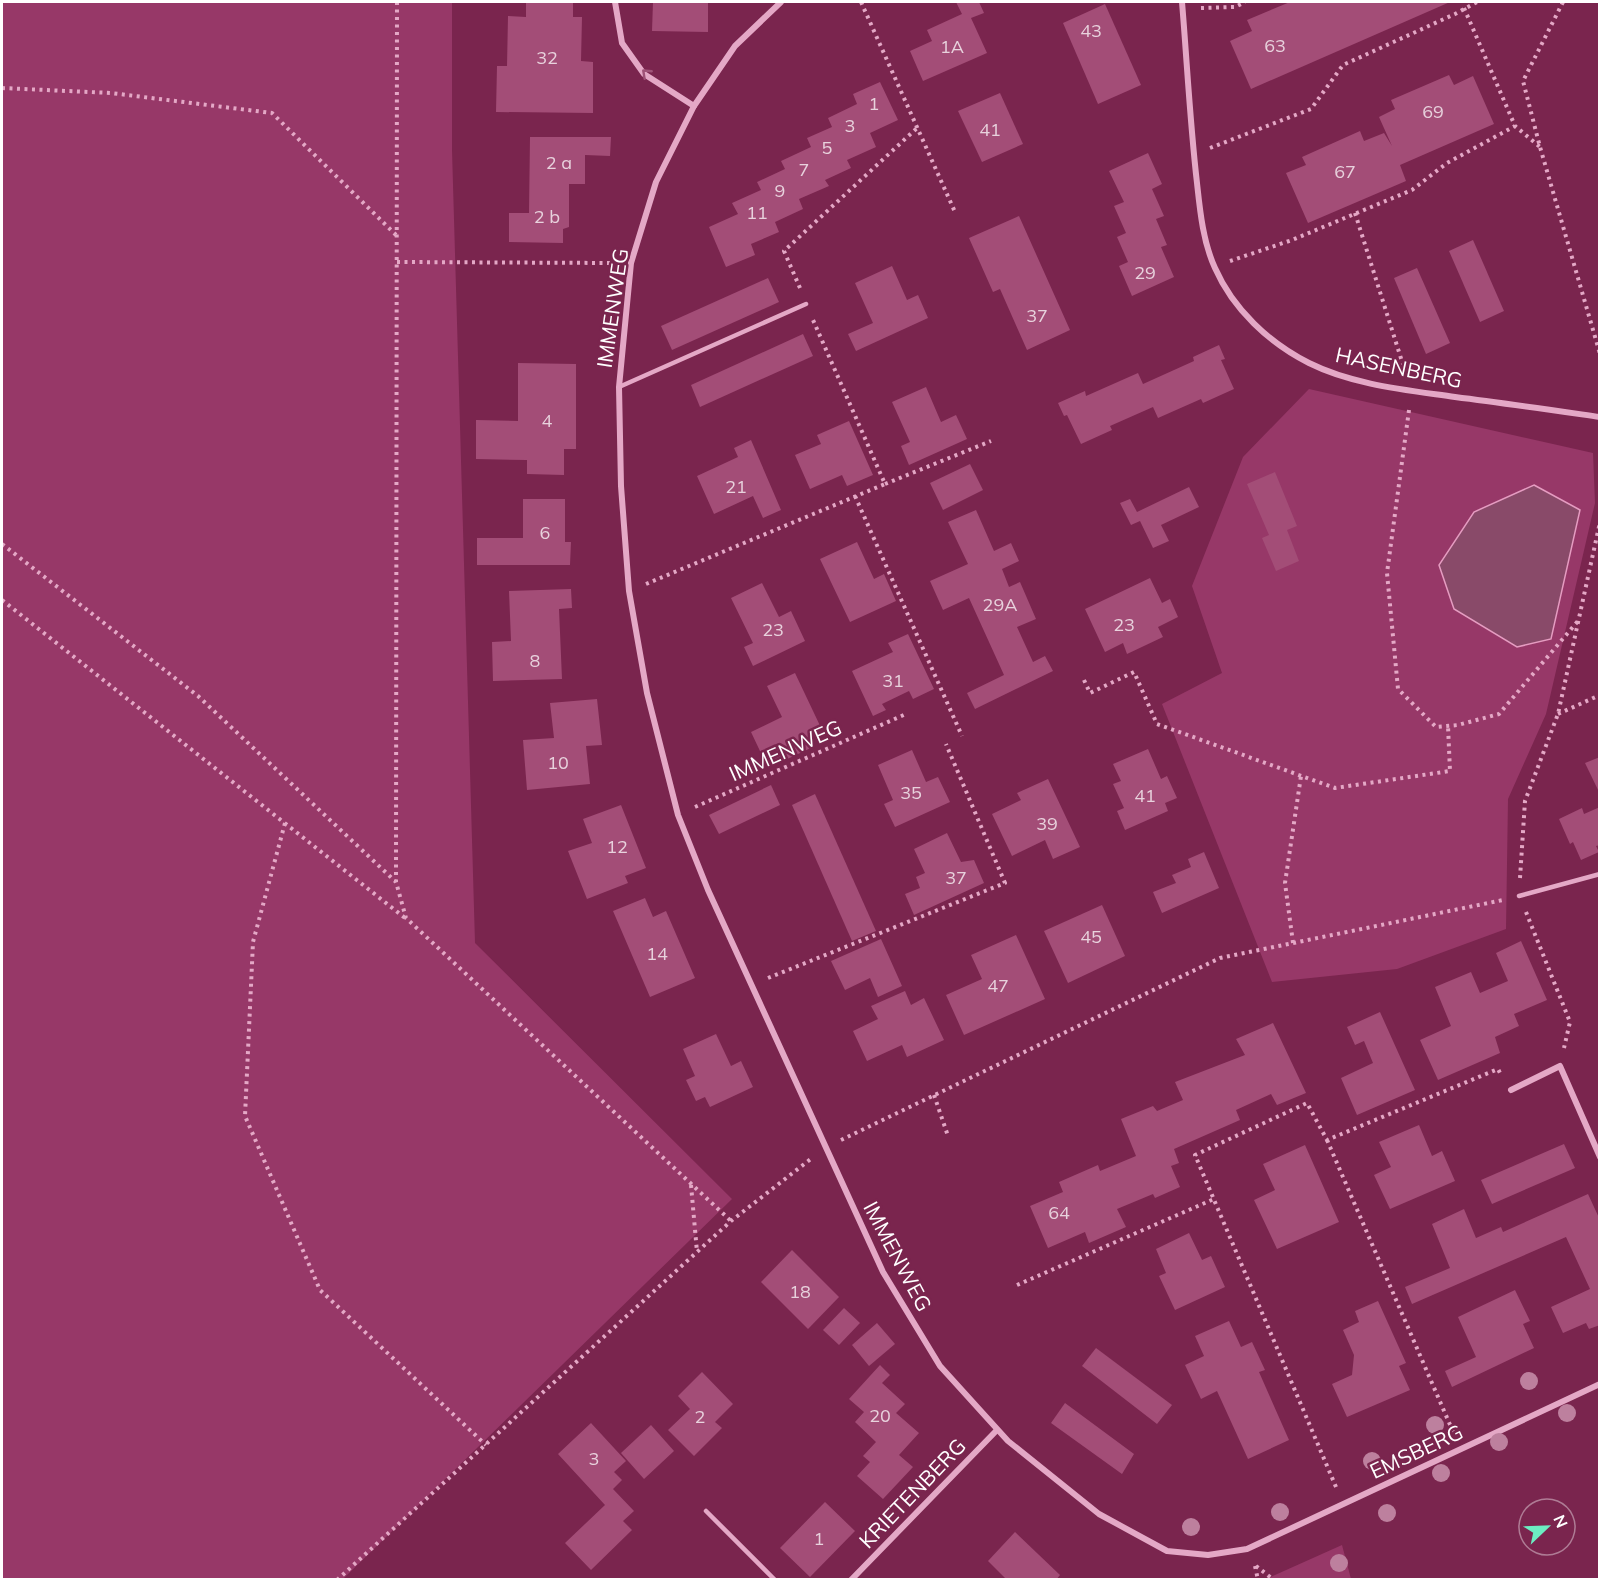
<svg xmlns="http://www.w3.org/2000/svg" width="1601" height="1581" viewBox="0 0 1601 1581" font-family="Mulish,sans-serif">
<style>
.green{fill:#973868}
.water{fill:#894a69;stroke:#e59cc1;stroke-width:1.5}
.building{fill:#a34d77}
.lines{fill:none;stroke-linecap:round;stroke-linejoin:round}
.path{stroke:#e4a8c6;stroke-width:4;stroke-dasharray:3 4.5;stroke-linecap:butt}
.lane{stroke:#e4a8c6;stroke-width:4.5}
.street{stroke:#e4a8c6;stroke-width:6}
.tree{fill:#bd809e}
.oneway{stroke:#9f5378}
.labels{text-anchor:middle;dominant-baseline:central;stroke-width:5;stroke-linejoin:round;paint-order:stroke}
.number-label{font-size:18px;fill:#e8d2dd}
.street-label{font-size:21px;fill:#fff;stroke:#7a254e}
</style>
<rect width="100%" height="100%" fill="#7a254e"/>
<g class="green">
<path d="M2 2H452V150L475 943 732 1199 343 1579H2Z"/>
<path d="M1309 389 1593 453 1595 503 1546 714 1508 799 1506 929 1397 969 1272 982 1162 704 1222 673 1192 586 1243 457Z"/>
<path d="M1342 1545 1351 1579H1266Z"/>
</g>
<path class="water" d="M1534 485 1580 510 1551 639 1517 647 1454 609 1439 565 1474 512Z"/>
<g class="building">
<path d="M526 2H573V17H582L581 61 593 62V113L496 112 497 66H507L508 16 526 17Z"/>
<path d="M653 2H708V32L652 31Z"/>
<path d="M956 2H979L984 13 971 18 987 53 923 81 910 51 932 41 927 30 962 14Z"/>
<path d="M1290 2H1450L1251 89 1230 41 1252 31 1247 20Z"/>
<path d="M1105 4 1141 85 1098 104 1063 23Z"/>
<path d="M1449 75 1454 85 1473 76 1494 124 1400 165 1406 181 1308 223 1286 173 1306 165 1302 157 1360 131 1364 141 1384 133 1392 146 1379 117 1395 109 1391 100Z"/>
<path d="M880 82 898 120 870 133 876 147 847 160 851 168 825 180 829 186 799 199 803 209 775 222 779 232 751 244 755 255 726 267 709 227 738 214 732 203 761 190 757 182 785 169 781 161 811 147 807 138 832 127 828 118 857 104 853 94Z"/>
<path d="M1000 93 1023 144 982 162 958 111Z"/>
<path d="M530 137H611L610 156 585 155V184H569V227L563 229V243L509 242V213H529Z"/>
<path d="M1148 153 1162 184 1152 189 1164 216 1156 219 1167 245 1161 247 1174 277 1132 296 1119 266 1128 262 1117 237 1126 233 1114 206 1124 202 1109 171Z"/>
<path d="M1019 216 1070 330 1027 350 1000 289 993 292 969 238Z"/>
<path d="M1473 240 1504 311 1480 322 1449 251Z"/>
<path d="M892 266 907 300 918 295 928 318 856 351 848 334 873 323 855 283Z"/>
<path d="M1417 268 1450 343 1426 354 1394 278Z"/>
<path d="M768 278 779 302 672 350 661 326Z"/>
<path d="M803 334 813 356 700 407 691 385Z"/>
<path d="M1219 345 1225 359 1221 360 1234 389 1203 403 1201 399 1158 418 1153 407 1110 426 1112 430 1081 444 1067 415 1064 416 1058 403 1085 391 1086 396 1138 373 1143 384 1194 361 1193 357Z"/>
<path d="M518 363 576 364V449H564V475L527 474V460L476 459V420L518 421Z"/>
<path d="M926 387 941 422 956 415 967 439 909 465 901 446 910 442 892 402Z"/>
<path d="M849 421 873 475 847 486 842 475 810 489 795 455 821 444 817 435Z"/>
<path d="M751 440 781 510 763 518 753 496 714 514 697 476 738 457 734 448Z"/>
<path d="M970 464 983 490 943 510 930 483Z"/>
<path d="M1275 472 1297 526 1287 530 1299 561 1276 571 1262 538 1269 535 1247 484Z"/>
<path d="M1189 487 1199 507 1161 525 1169 541 1153 548 1140 521 1131 525 1120 503 1130 499 1137 512Z"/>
<path d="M523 499H565V542H571L570 565H477V538H523Z"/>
<path d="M976 510 994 551 1011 543 1019 561 1002 569 1009 587 1020 582 1036 619 1017 627 1033 662 1045 656 1053 671 975 709 967 693 1004 675 969 598 943 610 930 581 968 564 948 522Z"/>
<path d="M857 542 874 579 884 574 896 601 850 622 820 559Z"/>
<path d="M1150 578 1162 603 1170 599 1178 617 1158 627 1163 637 1127 654 1123 643 1105 652 1085 609Z"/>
<path d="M762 583 779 617 791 611 805 641 753 666 744 647 753 643 731 598Z"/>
<path d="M571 589 572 608 559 609 562 679 493 681 492 642 511 641 509 591Z"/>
<path d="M908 634 934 689 913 699 909 691 882 704 886 710 873 716 852 671 893 652 888 643Z"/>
<path d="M795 673 823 732 809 738 813 747 768 768 751 732 782 717 767 686Z"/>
<path d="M597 699 602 745 586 746 590 784 527 790 523 740 554 738 550 703Z"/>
<path d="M1148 749 1161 779 1167 776 1177 798 1165 803 1168 811 1125 830 1117 811 1124 808 1113 784 1121 781 1113 764Z"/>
<path d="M912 750 926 782 938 777 950 802 895 827 884 804 893 800 878 765Z"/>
<path d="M1600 757V794L1585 763Z"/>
<path d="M1048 779 1080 847 1053 859 1045 840 1012 856 992 814 1021 800 1017 793Z"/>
<path d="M771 785 780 805 719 834 709 815Z"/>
<path d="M815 794 876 931 852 941 792 805Z"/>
<path d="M621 805 646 868 625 876 628 883 587 899 568 851 592 843 583 819Z"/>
<path d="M1600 807V845L1596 846 1599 852 1581 860 1573 842 1570 844 1559 819 1582 808 1584 814Z"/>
<path d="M947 833 961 862 974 860 984 883 914 915 905 894 920 888 916 877 925 873 914 849Z"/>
<path d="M1204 852 1219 888 1162 913 1153 892 1176 883 1172 875 1191 867 1188 859Z"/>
<path d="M645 898 653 917 666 911 695 978 650 997 613 911Z"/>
<path d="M1102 905 1125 956 1068 983 1044 931Z"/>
<path d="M1016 935 1045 999 964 1035 946 995 982 979 971 955Z"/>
<path d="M881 939 902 986 878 997 870 978 845 990 831 961Z"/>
<path d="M1521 941 1547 1000 1514 1014 1519 1026 1495 1037 1500 1053 1438 1080 1420 1040 1451 1026 1435 987 1471 972 1480 993 1508 981 1496 953Z"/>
<path d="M905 991 911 1005 924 998 944 1040 907 1057 902 1045 867 1061 853 1031 878 1019 871 1006Z"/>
<path d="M1380 1012 1415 1090 1357 1115 1341 1078 1373 1063 1364 1041 1355 1045 1347 1027Z"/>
<path d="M1273 1023 1306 1093 1277 1105 1271 1094 1236 1110 1240 1120 1174 1149 1179 1163 1171 1166 1180 1187 1155 1198 1153 1194 1117 1209 1126 1227 1089 1243 1085 1232 1048 1248 1030 1206 1063 1192 1059 1182 1098 1165 1100 1171 1136 1156 1121 1119 1153 1106 1157 1111 1183 1100 1175 1082 1245 1055 1236 1039Z"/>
<path d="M716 1034 731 1066 741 1061 753 1087 710 1107 705 1097 696 1101 686 1080 695 1076 683 1049Z"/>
<path d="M1419 1125 1432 1156 1442 1151 1455 1181 1390 1209 1374 1175 1391 1167 1379 1142Z"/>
<path d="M1564 1144 1575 1168 1492 1204 1481 1180Z"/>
<path d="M1305 1145 1339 1222 1277 1249 1254 1200 1275 1190 1263 1164Z"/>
<path d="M1588 1194 1600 1220V1325L1589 1329 1586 1323 1563 1333 1551 1307 1590 1289 1566 1237 1412 1304 1405 1287 1450 1268 1432 1224 1464 1209 1476 1238 1501 1227 1503 1232Z"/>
<path d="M1189 1233 1202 1260 1211 1256 1225 1287 1175 1310 1159 1276 1166 1273 1156 1249Z"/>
<path d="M792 1250 839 1297 808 1329 761 1282Z"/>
<path d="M1515 1290 1530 1321 1523 1324 1534 1348 1452 1387 1445 1371 1476 1357 1458 1317Z"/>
<path d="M1378 1301 1406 1363 1399 1366 1410 1390 1347 1417 1332 1384 1352 1375 1354 1355 1343 1330 1359 1322 1355 1311Z"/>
<path d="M844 1308 860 1323 839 1345 823 1330Z"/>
<path d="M1229 1321 1241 1347 1252 1342 1265 1370 1259 1372 1289 1440 1248 1459 1217 1391 1201 1399 1185 1365 1204 1356 1195 1336Z"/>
<path d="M877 1323 895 1344 869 1366 852 1345Z"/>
<path d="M1096 1348 1172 1405 1157 1424 1082 1366Z"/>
<path d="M880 1365 890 1375 882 1383 905 1404 896 1413 919 1433 899 1455 913 1467 883 1499 857 1476 870 1462 863 1456 876 1442 855 1422 864 1412 849 1399Z"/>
<path d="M702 1372 733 1404 715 1422 722 1428 694 1456 668 1430 690 1409 678 1396Z"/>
<path d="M1065 1403 1134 1454 1122 1474 1051 1423Z"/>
<path d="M591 1423 626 1461 614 1472 622 1480 613 1489 634 1511 623 1521 632 1530 591 1570 565 1543 605 1505 558 1454Z"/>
<path d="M651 1425 674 1451 644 1479 621 1453Z"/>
<path d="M825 1502 855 1531 810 1577 780 1548Z"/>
<path d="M1015 1532 1060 1575 1056 1580H1007L988 1561Z"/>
</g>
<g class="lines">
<g class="path">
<path d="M397 2 396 882 406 918 731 1221"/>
<path d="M861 2 955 212"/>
<path d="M1563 2 1523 81 1540 147 1600 354"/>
<path d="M1201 8 1235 7 1245 2"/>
<path d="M1464 8 1515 126 1540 147"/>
<path d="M2 88 111 93 272 113 396 235"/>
<path d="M1210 148 1311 109 1343 65 1455 14 1477 2"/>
<path d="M1355 213 1405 371"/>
<path d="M1230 261 1292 240 1412 190 1447 163 1515 126"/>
<path d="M397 262 612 263"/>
<path d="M800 288 784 251 917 128"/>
<path d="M1409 410 1387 573 1398 689 1436 727 1458 725 1499 714 1578 621"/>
<path d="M885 484 991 441"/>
<path d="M855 496 962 736"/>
<path d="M2 544 198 696 396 882"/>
<path d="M646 584 885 484 813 320"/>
<path d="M2 600 405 918"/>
<path d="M1084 680 1090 693 1134 672 1157 724 1335 788 1450 771 1448 726"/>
<path d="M1558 714 1600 695"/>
<path d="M695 807 906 714"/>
<path d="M285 823 253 942 245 1116 320 1290 486 1445"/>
<path d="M1520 878 1525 801 1558 714 1600 522"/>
<path d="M1526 912 1570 1022 1564 1048"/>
<path d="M1293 943 1285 883 1301 776"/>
<path d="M768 978 1005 883 946 744"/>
<path d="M934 1095 948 1136"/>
<path d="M841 1140 1220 958 1503 900"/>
<path d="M1327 1140 1454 1434"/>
<path d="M691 1185 697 1252"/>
<path d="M1017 1285 1214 1199"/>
<path d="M1336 1487 1195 1155 1307 1103 1327 1140 1498 1069 1501 1075"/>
<path d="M1255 1566 1258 1580"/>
<path d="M1256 1566 1274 1580"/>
<path d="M337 1580 731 1221 812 1158"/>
</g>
<g class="lane">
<path d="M619 387 806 304"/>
<path d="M1519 896 1600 874"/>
<path d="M706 1511 775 1580"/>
</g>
<g class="street">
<path d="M615 2 622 43 644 74 694 106"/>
<path d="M781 2 735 46 694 106 656 182 631 263 619 387 621 486 629 591 647 693 678 815 708 890 883 1272 940 1366 1008 1441 1099 1514 1167 1551 1208 1555 1247 1549 1600 1384"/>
<path d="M1182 2C1187 62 1190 123 1197 183 1200 211 1203 242 1215 268 1233 309 1269 343 1309 363 1353 385 1407 390 1455 397 1503 403 1551 410 1600 417"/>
<path d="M1511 1090 1560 1066 1600 1157"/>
<path d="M851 1580 997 1430"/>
</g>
</g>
<g class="tree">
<circle cx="1529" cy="1381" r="9"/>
<circle cx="1567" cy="1413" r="9"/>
<circle cx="1435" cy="1425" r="9"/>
<circle cx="1499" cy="1442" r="9"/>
<circle cx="1372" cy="1461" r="9"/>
<circle cx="1441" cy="1473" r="9"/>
<circle cx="1280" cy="1512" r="9"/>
<circle cx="1387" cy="1513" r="9"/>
<circle cx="1191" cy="1527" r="9"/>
<circle cx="1339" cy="1563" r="9"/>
</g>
<defs><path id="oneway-chevron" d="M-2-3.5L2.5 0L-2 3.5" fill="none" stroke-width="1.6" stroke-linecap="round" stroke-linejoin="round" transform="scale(1.5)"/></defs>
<use class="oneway" href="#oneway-chevron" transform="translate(646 73) rotate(-137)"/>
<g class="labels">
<g class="number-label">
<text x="1091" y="30">43</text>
<text x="1275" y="45">63</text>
<text x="952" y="46">1A</text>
<text x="547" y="57">32</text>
<text x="874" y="103">1</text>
<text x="1433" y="111">69</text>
<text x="850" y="125">3</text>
<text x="990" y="129">41</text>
<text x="827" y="147">5</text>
<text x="559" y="162">2 a</text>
<text x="804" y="169">7</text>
<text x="1345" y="171">67</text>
<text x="780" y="190">9</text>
<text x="757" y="212">11</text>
<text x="547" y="216">2 b</text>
<text x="1145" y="272">29</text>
<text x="1037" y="315">37</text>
<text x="547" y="420">4</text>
<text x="736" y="486">21</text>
<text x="545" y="532">6</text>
<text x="1000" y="604">29A</text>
<text x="1124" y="624">23</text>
<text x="773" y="629">23</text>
<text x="535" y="660">8</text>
<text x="893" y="680">31</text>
<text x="558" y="762">10</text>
<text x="911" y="792">35</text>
<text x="1145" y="795">41</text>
<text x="1047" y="823">39</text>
<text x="617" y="846">12</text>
<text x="956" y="877">37</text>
<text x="1091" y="936">45</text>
<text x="657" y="953">14</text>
<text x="998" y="985">47</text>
<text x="1059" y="1212">64</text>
<text x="800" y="1291">18</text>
<text x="880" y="1415">20</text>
<text x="700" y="1416">2</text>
<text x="594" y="1458">3</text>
<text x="819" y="1538">1</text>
</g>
<g class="street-label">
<text transform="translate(612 308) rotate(-82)">IMMENWEG</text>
<text transform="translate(1399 367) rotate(12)">HASENBERG</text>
<text transform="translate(785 750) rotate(-24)">IMMENWEG</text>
<text transform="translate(898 1256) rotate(62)">IMMENWEG</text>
<text transform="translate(1416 1451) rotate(-25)">EMSBERG</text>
<text transform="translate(912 1493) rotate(-46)">KRIETENBERG</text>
</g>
</g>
<rect width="1601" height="1581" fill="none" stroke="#ffffff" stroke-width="6"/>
<g transform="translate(1547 1527) rotate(67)"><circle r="28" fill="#7a254e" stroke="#af7c95" stroke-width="1.5"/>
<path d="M0-4.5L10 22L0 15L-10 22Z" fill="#6cedc2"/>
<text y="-9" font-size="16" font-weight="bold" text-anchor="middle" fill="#ffffff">N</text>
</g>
</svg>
